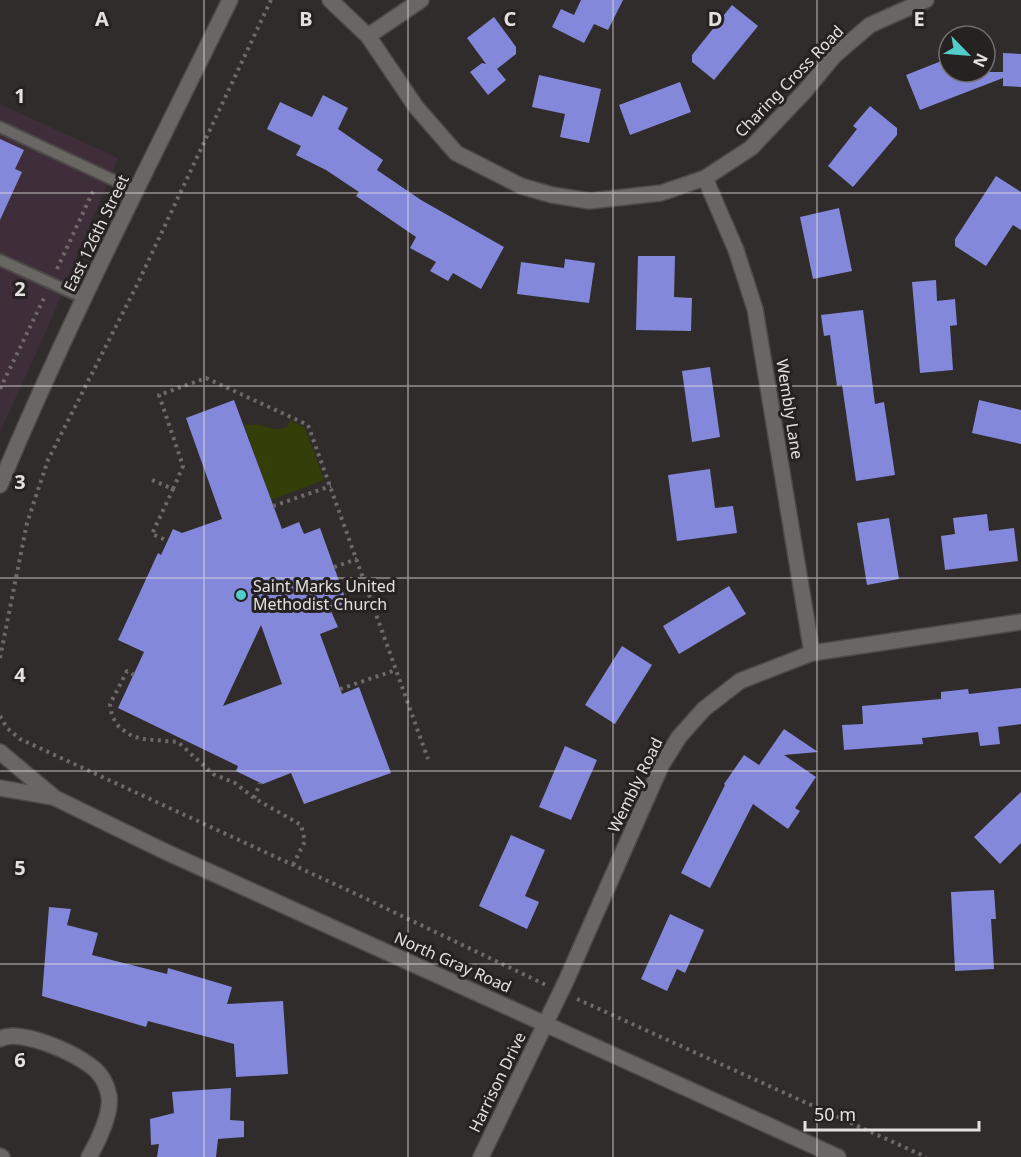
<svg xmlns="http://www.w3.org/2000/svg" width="1021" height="1157" viewBox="0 0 1021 1157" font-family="'Noto Sans',sans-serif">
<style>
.commercial{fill:#3e2e3a}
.green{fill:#343e09}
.building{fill:#8488da;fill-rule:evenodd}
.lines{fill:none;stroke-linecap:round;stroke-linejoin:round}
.service-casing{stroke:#4c4948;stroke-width:14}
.minor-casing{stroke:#4c4948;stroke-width:18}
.tertiary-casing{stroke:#4c4948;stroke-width:18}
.path{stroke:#6c6968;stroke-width:4;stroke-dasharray:3 4.5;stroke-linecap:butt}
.service{stroke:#696664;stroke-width:10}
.minor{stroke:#696664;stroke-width:15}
.tertiary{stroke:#696664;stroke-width:15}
.grid{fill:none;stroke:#e3e1e0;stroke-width:1.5;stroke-opacity:0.55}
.poi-dot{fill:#53cdc9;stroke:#252221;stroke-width:2}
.labels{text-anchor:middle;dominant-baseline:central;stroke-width:6;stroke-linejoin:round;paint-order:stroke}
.street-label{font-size:16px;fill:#e3e1e0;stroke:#252221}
.poi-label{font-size:16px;fill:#e3e1e0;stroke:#252221;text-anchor:start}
.grid-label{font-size:20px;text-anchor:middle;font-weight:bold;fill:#e3e1e0;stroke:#252221;stroke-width:6;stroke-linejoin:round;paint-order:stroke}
</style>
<rect width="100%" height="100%" fill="#2f2c2b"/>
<path class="commercial" d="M0 104 118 158 48 327 0 432Z"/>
<path class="green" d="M290 420 305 428 324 480 271 500 244 425C249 425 254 424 259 425 270 427 276 432 287 427Z"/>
<g class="building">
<path d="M581 0H623L608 30 594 24 584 43 552 27 561 9 574 15Z"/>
<path d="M732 5 758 26 714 80 692 62V55Z"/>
<path d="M494 17 516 47V54L497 69 506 80 488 95 470 72 482 63 486 64 467 38Z"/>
<path d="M1003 53 1021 54V87L1003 86V78L920 110 906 75 949 58V72H1003Z"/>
<path d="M539 75 601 89 589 143 560 137 565 114 532 107Z"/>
<path d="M680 82 691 112 630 135 619 105Z"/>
<path d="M323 95 348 108 338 129 383 160 377 170 421 200 504 247 481 289 453 273 448 281 430 271 436 262 410 248 416 237 356 196 359 192 326 170 296 155 301 146 267 129 280 102 312 117Z"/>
<path d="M870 106 897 128V135L853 187 828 166 857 129 853 126Z"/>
<path d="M0 139 24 150 15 169 22 172 0 220Z"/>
<path d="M996 176 1021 192V230L1013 225 986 266 955 246V239Z"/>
<path d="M839 208 852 271 813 279 800 217Z"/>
<path d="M638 256H675L674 297 692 298 691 331 636 330Z"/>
<path d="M565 259 595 263 589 303 517 294 521 262 564 268Z"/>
<path d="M936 280 937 301 955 299 957 325 950 326 953 370 920 373 912 282Z"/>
<path d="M863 310 875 404 884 402 895 475 856 481 842 385 837 386 830 335 824 336 821 315Z"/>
<path d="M710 367 720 437 692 442 682 371Z"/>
<path d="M234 400 282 529 299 522 304 534 320 528 347 603 330 609 338 627 320 634 342 694 359 687 391 773 304 804 291 773 263 784 236 771 238 766 118 708 144 652 118 640 158 553 161 555 173 529 182 533 222 519 186 418ZM261 625 282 684 223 706Z"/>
<path d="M979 400 1021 410V444L972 433Z"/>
<path d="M710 469 715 508 733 506 737 533 677 541 668 475Z"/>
<path d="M987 514 989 531 1014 528 1018 561 945 570 941 536 955 534 953 518Z"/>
<path d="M889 518 899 579 867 585 857 523Z"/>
<path d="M729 586 746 614 679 654 663 626Z"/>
<path d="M622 646 652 665 615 724 585 705Z"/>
<path d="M1021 688V724L998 727 1000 744 980 746 978 732 922 738 923 744 844 750 842 725 863 724 862 706 941 699V692L968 689 969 694Z"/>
<path d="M784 729 818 752 784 755 816 777 795 808 800 811 788 829 753 804 710 888 681 873 725 785 724 784 744 755 759 765Z"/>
<path d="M565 746 597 760 571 820 539 807Z"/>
<path d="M1021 792V843L1000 864 974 837Z"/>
<path d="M511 835 545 850 525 896 539 902 527 929 479 906Z"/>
<path d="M994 890 996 919H991L994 969 955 971 951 892Z"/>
<path d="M49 907 71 909 67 925 98 933 92 955 167 974 168 968 232 987 227 1004 283 1001 288 1074 236 1077 234 1044 148 1021 146 1027 42 996Z"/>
<path d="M670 914 704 930 685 973 677 969 667 991 641 979Z"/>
<path d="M231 1088 230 1120 244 1121V1137L218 1139 216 1157H157L159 1144 151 1145 150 1119 174 1113 172 1092Z"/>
</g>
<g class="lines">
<defs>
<g id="service">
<path d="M0 127 137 191"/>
<path d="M0 260 84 298"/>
</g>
<g id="minor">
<path d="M330 0 368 36 416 107 456 153 521 186 552 195 590 201 661 193 705 178 751 148 805 91 834 56 870 25 926 0"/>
<path d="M368 36 421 0"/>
<path d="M705 178 736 250 755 309 812 653"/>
<path d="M0 1039C20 1027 88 1057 100 1075 103 1079 107 1087 108 1092 114 1109 98 1142 89 1157"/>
<path d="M0 1156 2 1157"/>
<path d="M481 1157 566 981 661 766 679 737 704 709 740 681 812 653 1021 622"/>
</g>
<g id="tertiary">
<path d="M0 485C69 320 151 161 230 0"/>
<path d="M0 752 55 798 166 852 838 1157"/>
<path d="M0 788 52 797"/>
</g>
</defs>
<use href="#service" class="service-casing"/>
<use href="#minor" class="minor-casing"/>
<use href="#tertiary" class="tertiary-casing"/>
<g class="path">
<path d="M57 269 94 189"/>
<path d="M0 389 44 298"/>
<path d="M152 480 173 489 152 534 168 541"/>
<path d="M173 489 183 466 159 395 206 378 308 425 428 759"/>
<path d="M273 506 331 486"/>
<path d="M334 567 357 559"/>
<path d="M0 658 27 523 48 460 137 285 271 0"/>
<path d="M134 675 127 671 110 704 112 716 119 727 132 736 143 739 178 742 213 774 235 783 254 798 301 825 305 841 293 865"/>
<path d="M340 689 396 670"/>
<path d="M0 716 7 728 20 739 356 894 546 985"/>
<path d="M254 798 260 783"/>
<path d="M577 999 926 1157"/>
</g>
<use href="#service" class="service"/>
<use href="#minor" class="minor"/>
<use href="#tertiary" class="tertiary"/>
</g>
<path class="grid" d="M204 0V1157M408 0V1157M613 0V1157M817 0V1157M0 193H1021M0 386H1021M0 578H1021M0 771H1021M0 964H1021"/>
<circle class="poi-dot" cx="241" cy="595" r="6"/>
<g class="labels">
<g class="street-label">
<text transform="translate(789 81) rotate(-46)">Charing Cross Road</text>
<text transform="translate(96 233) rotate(-64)">East 126th Street</text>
<text transform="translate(790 409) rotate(81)">Wembly Lane</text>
<text transform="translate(635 785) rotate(-64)">Wembly Road</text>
<text transform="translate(453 962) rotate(24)">North Gray Road</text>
<text transform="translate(497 1082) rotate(-64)">Harrison Drive</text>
</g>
<g class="poi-label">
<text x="253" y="586">Saint Marks United<tspan x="253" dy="18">Methodist Church</tspan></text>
</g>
</g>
<g class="grid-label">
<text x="102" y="26">A</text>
<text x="306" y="26">B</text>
<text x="510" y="26">C</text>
<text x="715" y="26">D</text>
<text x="919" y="26">E</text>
<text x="20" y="103">1</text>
<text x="20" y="296">2</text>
<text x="20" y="489">3</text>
<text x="20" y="682">4</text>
<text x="20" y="875">5</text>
<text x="20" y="1067">6</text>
</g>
<g transform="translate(967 54) rotate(115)"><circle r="28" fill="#252221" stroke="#716e6d" stroke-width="1.5"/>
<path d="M0-4.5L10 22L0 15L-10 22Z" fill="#53cdc9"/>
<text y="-9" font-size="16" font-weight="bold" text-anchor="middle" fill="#e3e1e0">N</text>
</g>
<path d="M805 1121v9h174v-9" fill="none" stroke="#e3e1e0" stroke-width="3"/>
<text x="814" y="1121" font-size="18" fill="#e3e1e0" stroke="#252221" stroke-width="4.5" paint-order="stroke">50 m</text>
</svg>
